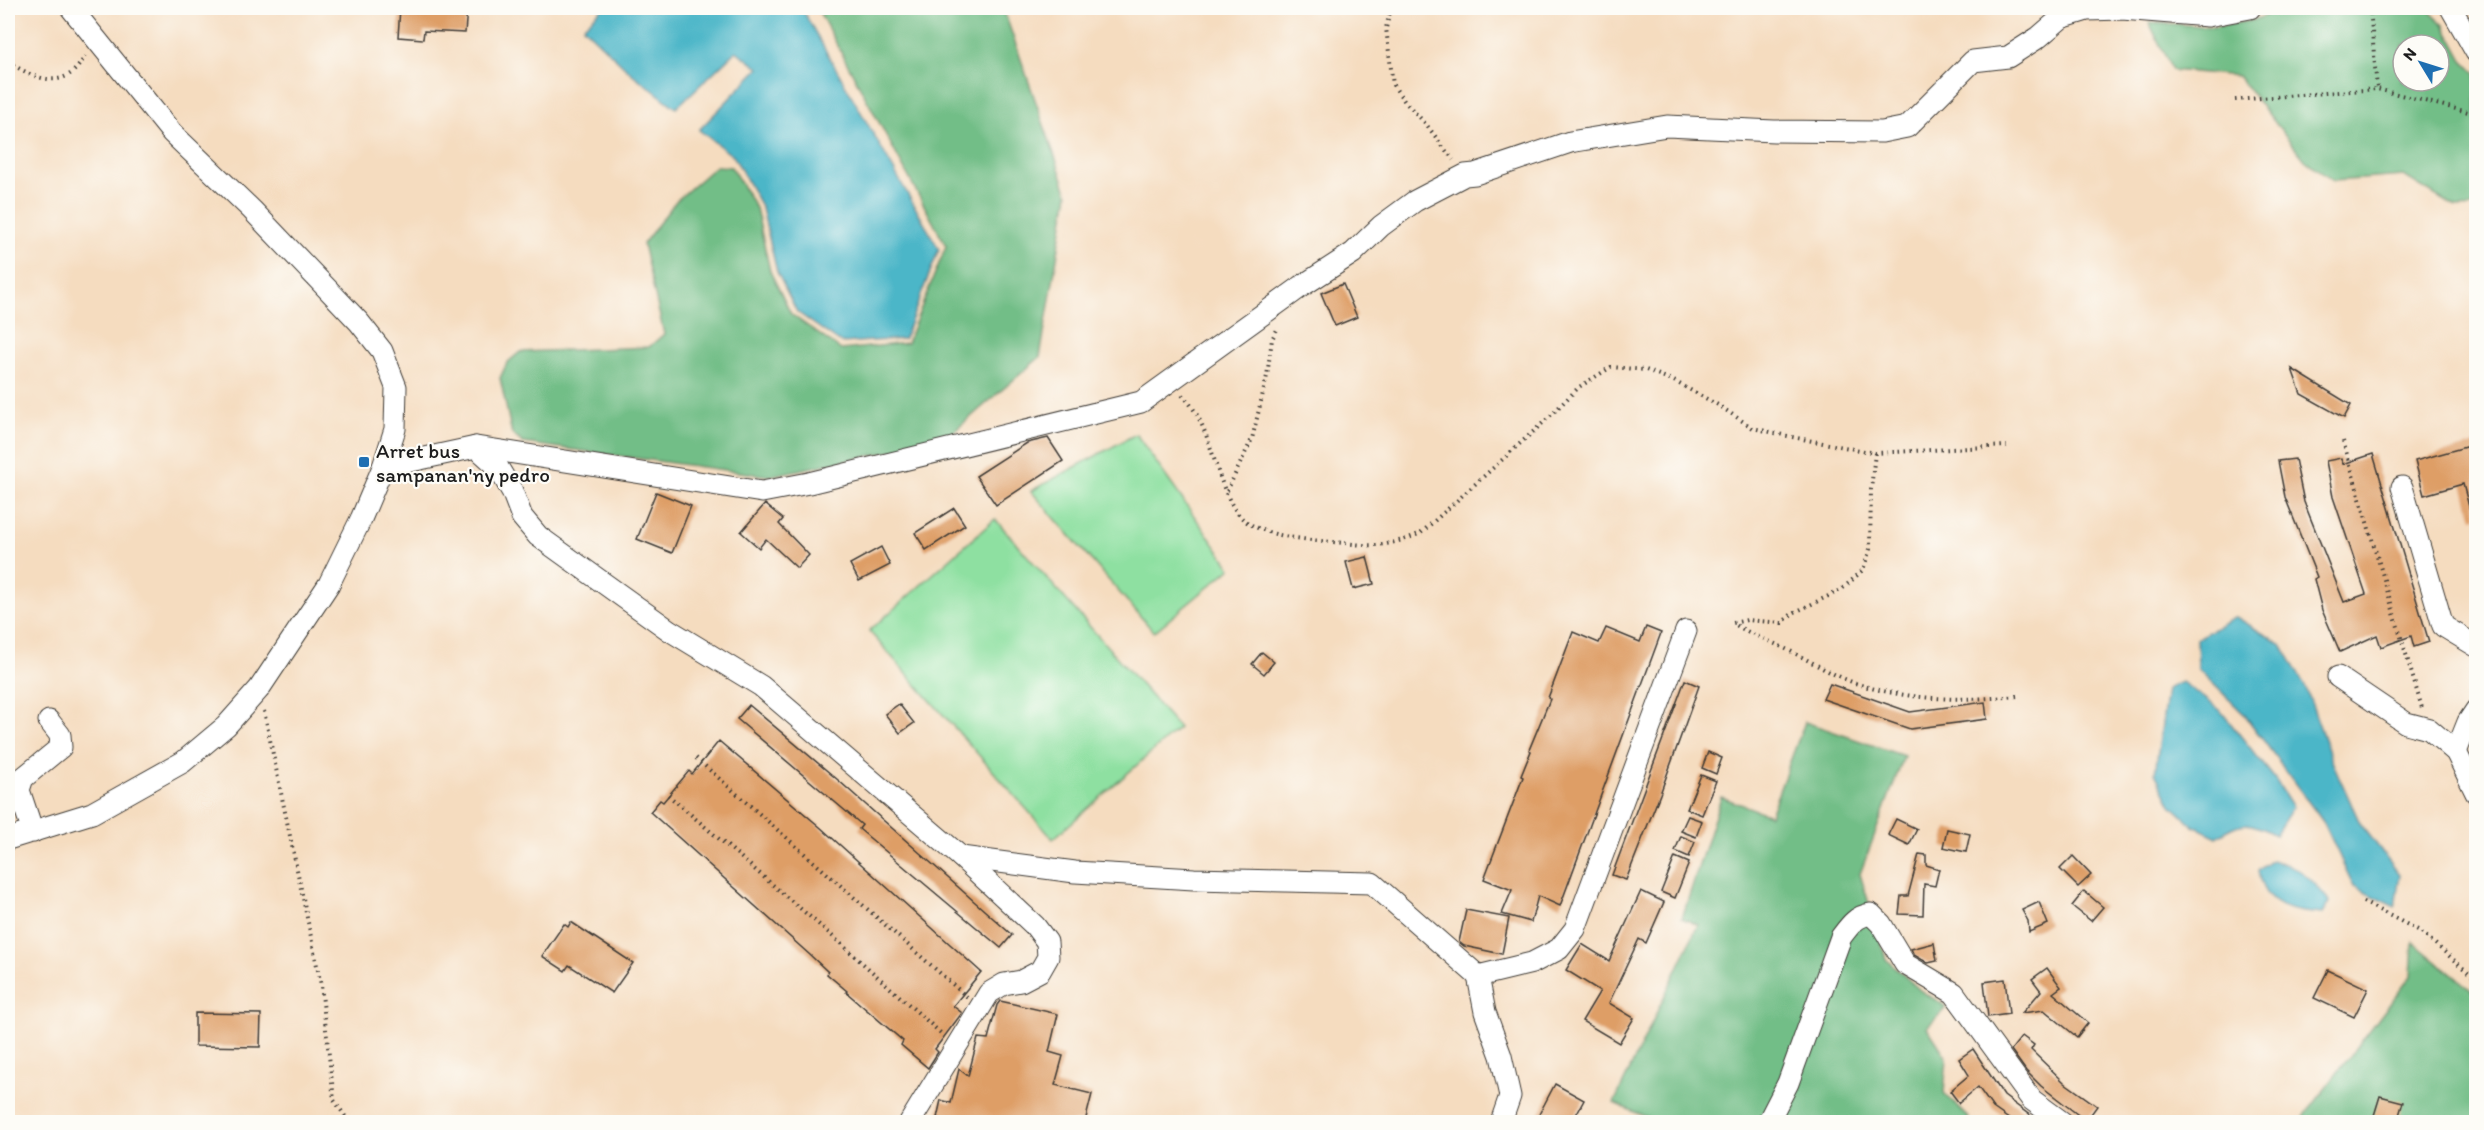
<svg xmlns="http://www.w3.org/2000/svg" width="2484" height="1130" viewBox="0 0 2484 1130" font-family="Itim,sans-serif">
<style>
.green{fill:#8ee0a1;stroke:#557e5e;stroke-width:1.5}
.forest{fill:#72be87;stroke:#476d52;stroke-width:1.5;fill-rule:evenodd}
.water{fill:#4bb6c8;stroke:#346972;stroke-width:1.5}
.building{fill:#de9e66}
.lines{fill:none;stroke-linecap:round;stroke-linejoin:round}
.minor-casing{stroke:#3d3934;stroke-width:23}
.path{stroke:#3d3934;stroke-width:4;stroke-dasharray:1.5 4.5;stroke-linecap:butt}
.minor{stroke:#fff;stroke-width:21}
.poi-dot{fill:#1f6fb2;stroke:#fdfcf7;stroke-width:2}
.labels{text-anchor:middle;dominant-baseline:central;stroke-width:4.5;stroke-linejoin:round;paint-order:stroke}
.poi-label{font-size:21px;fill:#1c1c1c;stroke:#fdfcf7;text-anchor:start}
</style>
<rect width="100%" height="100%" fill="#fdfcf7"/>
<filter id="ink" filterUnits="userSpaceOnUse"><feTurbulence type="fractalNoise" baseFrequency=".0167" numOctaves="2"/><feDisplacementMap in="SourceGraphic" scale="12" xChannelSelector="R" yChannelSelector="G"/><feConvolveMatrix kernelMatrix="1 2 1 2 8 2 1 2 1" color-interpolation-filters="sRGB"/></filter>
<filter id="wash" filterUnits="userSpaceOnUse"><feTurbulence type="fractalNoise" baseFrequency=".008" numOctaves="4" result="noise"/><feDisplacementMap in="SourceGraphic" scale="24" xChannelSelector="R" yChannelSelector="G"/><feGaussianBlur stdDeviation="1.35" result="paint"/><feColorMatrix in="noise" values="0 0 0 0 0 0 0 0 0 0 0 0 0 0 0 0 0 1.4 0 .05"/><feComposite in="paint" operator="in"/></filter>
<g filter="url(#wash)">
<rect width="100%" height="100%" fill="#f5dcbf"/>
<g class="green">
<path d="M1136 434 1231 568 1154 632 1031 491Z"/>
<path d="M995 519 1179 728 1053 839 869 631Z"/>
</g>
<g class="forest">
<path d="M817 8H1003L1068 194 1040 357 943 441 769 476 523 443 512 434 500 378 507 363 520 352 649 347 664 334 643 244 676 201 716 166 731 167 756 208 770 271 791 314 841 350 907 343 946 246Z"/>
<path d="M2284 8H2426L2444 25 2463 60 2476 73V207L2456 208 2404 176 2333 181 2305 160 2238 76 2172 70 2149 22 2215 27 2254 20ZM2403 45H2439V81H2403Z"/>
<path d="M1805 722 1904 756 1860 874 1886 959 1921 991 1947 1007 1927 1027 1947 1058 1944 1093 1969 1118 1967 1122H1657L1614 1103 1698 925 1682 918 1721 797 1770 815Z"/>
<path d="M2413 942 2476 994V1122H2300L2411 976Z"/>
</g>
<g class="water">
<path d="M603 8 802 9 939 249 904 339 841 343 797 312 777 272 762 208 734 157 699 130 759 68 736 51 676 108 631 73 583 27Z"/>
<path d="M2236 617 2282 645 2306 688 2332 761 2360 823 2400 875 2395 907 2354 887 2324 823 2244 714 2198 669 2197 638Z"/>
<path d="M2182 682 2220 710 2275 779 2293 807 2275 835C2248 821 2243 820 2217 837L2194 826 2171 805 2155 773 2167 689Z"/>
<path d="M2271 860C2299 864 2313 880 2330 902L2323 914C2291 911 2264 909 2258 871Z"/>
</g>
<g id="blocks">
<g class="building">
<path d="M400 8H467L465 33 424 31 423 39 398 37Z"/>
<path d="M1343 284 1357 317 1335 326 1321 293Z"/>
<path d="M2292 369 2351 405 2344 418 2301 394Z"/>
<path d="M1048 438 1063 461 996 505 976 476 1027 443Z"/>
<path d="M2476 444V517L2472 518 2463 484 2424 495 2415 461Z"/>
<path d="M2373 454 2429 642 2414 647 2411 636 2381 647 2377 635 2340 652 2322 610 2314 579 2317 577 2285 497 2278 461 2295 459 2304 502 2344 602 2366 594 2333 497 2326 461 2341 458 2343 464Z"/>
<path d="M656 492 691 506 672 553 637 539Z"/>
<path d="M765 504 783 519 779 524 809 555 797 568 766 539 759 548 741 532Z"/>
<path d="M954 508 965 525 926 550 915 533Z"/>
<path d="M881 547 890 565 859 581 850 564Z"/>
<path d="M1367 557 1374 584 1353 589 1346 562Z"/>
<path d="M1646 627 1661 633 1560 906 1538 896 1531 922 1502 914 1512 890 1484 879 1523 777 1521 776 1531 751 1529 750 1550 699 1548 698 1573 632 1599 643 1606 628 1640 642Z"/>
<path d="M1262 652 1274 662 1264 674 1252 664Z"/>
<path d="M1685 680 1699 686 1660 794 1626 880 1612 875Z"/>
<path d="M1830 684 1910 712 1985 702 1987 719 1910 729 1823 699Z"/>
<path d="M899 704 914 723 900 733 885 714Z"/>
<path d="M749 705 838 780 1012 935 1001 948 859 829 862 825 737 719Z"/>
<path d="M719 741 820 827 981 972 953 1006 962 1013 935 1049 938 1052 928 1068 901 1045 903 1041 846 992 847 991 827 974 828 972 810 955 650 812 660 800 663 802 689 771 692 774Z"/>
<path d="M1708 752 1722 758 1716 774 1702 768Z"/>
<path d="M1701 775 1716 781 1702 815 1687 809Z"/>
<path d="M1688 816 1702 821 1696 837 1681 831Z"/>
<path d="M1896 819 1917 829 1909 845 1888 835Z"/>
<path d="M1947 829 1970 834 1966 852 1943 847Z"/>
<path d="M1681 836 1695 842 1689 857 1675 851Z"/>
<path d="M1919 854 1926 855V865L1939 869 1935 886 1924 884 1923 915 1899 914 1901 896H1908Z"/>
<path d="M2073 856 2091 875 2078 887 2060 869Z"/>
<path d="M1675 857 1689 863 1675 898 1661 892Z"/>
<path d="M1641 891 1664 902 1646 943 1639 939 1609 1003 1634 1018 1619 1043 1582 1021 1600 991 1566 970 1582 944 1609 961Z"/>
<path d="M2084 891 2103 907 2091 921 2072 906Z"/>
<path d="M2039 902 2048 924 2029 932 2028 921 2022 910Z"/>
<path d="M1466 910 1509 918 1502 954 1464 946 1459 942Z"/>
<path d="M571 922 633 963 612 993 569 965 565 971 542 956 564 924 568 927Z"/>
<path d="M1934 943 1937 961 1928 963 1914 955 1911 949Z"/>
<path d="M2047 968 2061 987 2053 993 2088 1023 2077 1037 2044 1010 2022 1013 2041 991 2032 979Z"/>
<path d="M2328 970 2368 989 2354 1017 2314 998Z"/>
<path d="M2005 979 2009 1014 1988 1017 1984 982Z"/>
<path d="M1000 1001 1058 1014 1049 1052 1063 1056 1055 1085 1092 1094 1085 1122H954L937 1118 941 1100 951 1103 959 1069 968 1076 978 1038 988 1039 997 1005Z"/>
<path d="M195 1013 261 1014 260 1047 195 1046Z"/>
<path d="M2022 1036 2034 1045 2031 1050 2065 1083 2097 1106 2086 1121 2041 1086 2026 1071 2011 1050Z"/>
<path d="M1973 1049 2004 1096 2039 1122H2013L1993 1108 1978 1087 1959 1103 1950 1091 1969 1075 1959 1059Z"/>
<path d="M1555 1084 1584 1100 1572 1122H1535Z"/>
<path d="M2380 1096 2403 1102 2397 1122H2372Z"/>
</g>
</g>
</g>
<g filter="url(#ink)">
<use href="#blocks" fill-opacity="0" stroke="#3d3934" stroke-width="1.5"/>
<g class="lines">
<defs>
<g id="minor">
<path d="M2451 8 2476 52"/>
<path d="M476 447 497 466 512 491 522 517 538 536 669 630 761 686 961 857 1075 872 1194 879 1372 883 1478 976 1532 963 1559 949 1575 929 1686 631"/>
<path d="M383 467 476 447 762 492 809 483 1141 402 1302 286 1353 253 1381 226 1415 201 1465 175 1475 174 1570 142 1667 126 1774 131 1882 132 1907 127 1973 61 2008 57 2039 37 2061 18 2087 10 2122 9 2208 16 2250 8"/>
<path d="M2402 487 2443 626 2476 646"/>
<path d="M2338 677 2406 723 2429 729 2456 752 2476 793"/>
<path d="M2456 752 2468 722 2476 710"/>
<path d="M33 832 19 790 23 778 61 747 60 735 49 721"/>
<path d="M8 839 92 813 183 762 226 726 259 689 329 584 361 519 383 467 395 429 396 387 382 351 359 322 252 210 172 133 71 8"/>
<path d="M1478 976 1485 1012 1501 1056 1510 1096 1501 1122"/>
<path d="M910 1122 989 993 1004 984 1021 981 1040 971 1048 957 1047 942 1035 926 961 857"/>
<path d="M1768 1122 1788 1083 1841 937C1850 925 1856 916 1871 914L1881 924 1905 964 1954 993 2032 1100 2062 1122"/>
</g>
</defs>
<use href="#minor" class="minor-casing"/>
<g class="path">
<path d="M1391 8 1386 28 1393 85 1405 102 1426 124 1453 160"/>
<path d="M2370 8 2377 89"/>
<path d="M8 62C36 79 65 93 85 56"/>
<path d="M2235 100 2377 89 2476 114"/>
<path d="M1182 395C1213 424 1214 485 1239 515 1260 539 1315 540 1344 543 1355 544 1366 546 1376 545 1392 544 1407 539 1421 533L1545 421 1579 387 1611 367 1646 370 1672 380 1718 405 1753 428 1792 437 1875 453 2007 446"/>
<path d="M2343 441 2422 708"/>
<path d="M1875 453 1871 489 1870 549 1863 570 1841 590 1793 613 1782 623 1747 620 1733 623C1749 634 1768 640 1786 649 1809 660 1832 675 1855 683 1907 701 1965 701 2018 696"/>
<path d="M1227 491 1252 439 1267 376 1272 339 1278 328"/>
<path d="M264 711 321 985 334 1100 349 1122"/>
<path d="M696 758 967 997"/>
<path d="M668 795 830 934 943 1035"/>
<path d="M2363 902 2420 931 2476 979"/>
</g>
<use href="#minor" class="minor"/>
</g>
</g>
<rect class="poi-dot" x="358" y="456" width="12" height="12" rx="3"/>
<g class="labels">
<g class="poi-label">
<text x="376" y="450">Arret bus<tspan x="376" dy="24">sampanan'ny pedro</tspan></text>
</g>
</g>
<rect width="2484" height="1130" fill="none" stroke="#fdfcf7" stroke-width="30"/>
<g transform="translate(2421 63) rotate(308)"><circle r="28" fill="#fdfcf7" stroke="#a3a29f" stroke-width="1.5"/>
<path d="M0-4.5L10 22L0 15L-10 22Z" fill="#1f6fb2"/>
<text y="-9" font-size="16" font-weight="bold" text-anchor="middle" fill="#1c1c1c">N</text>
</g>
</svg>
